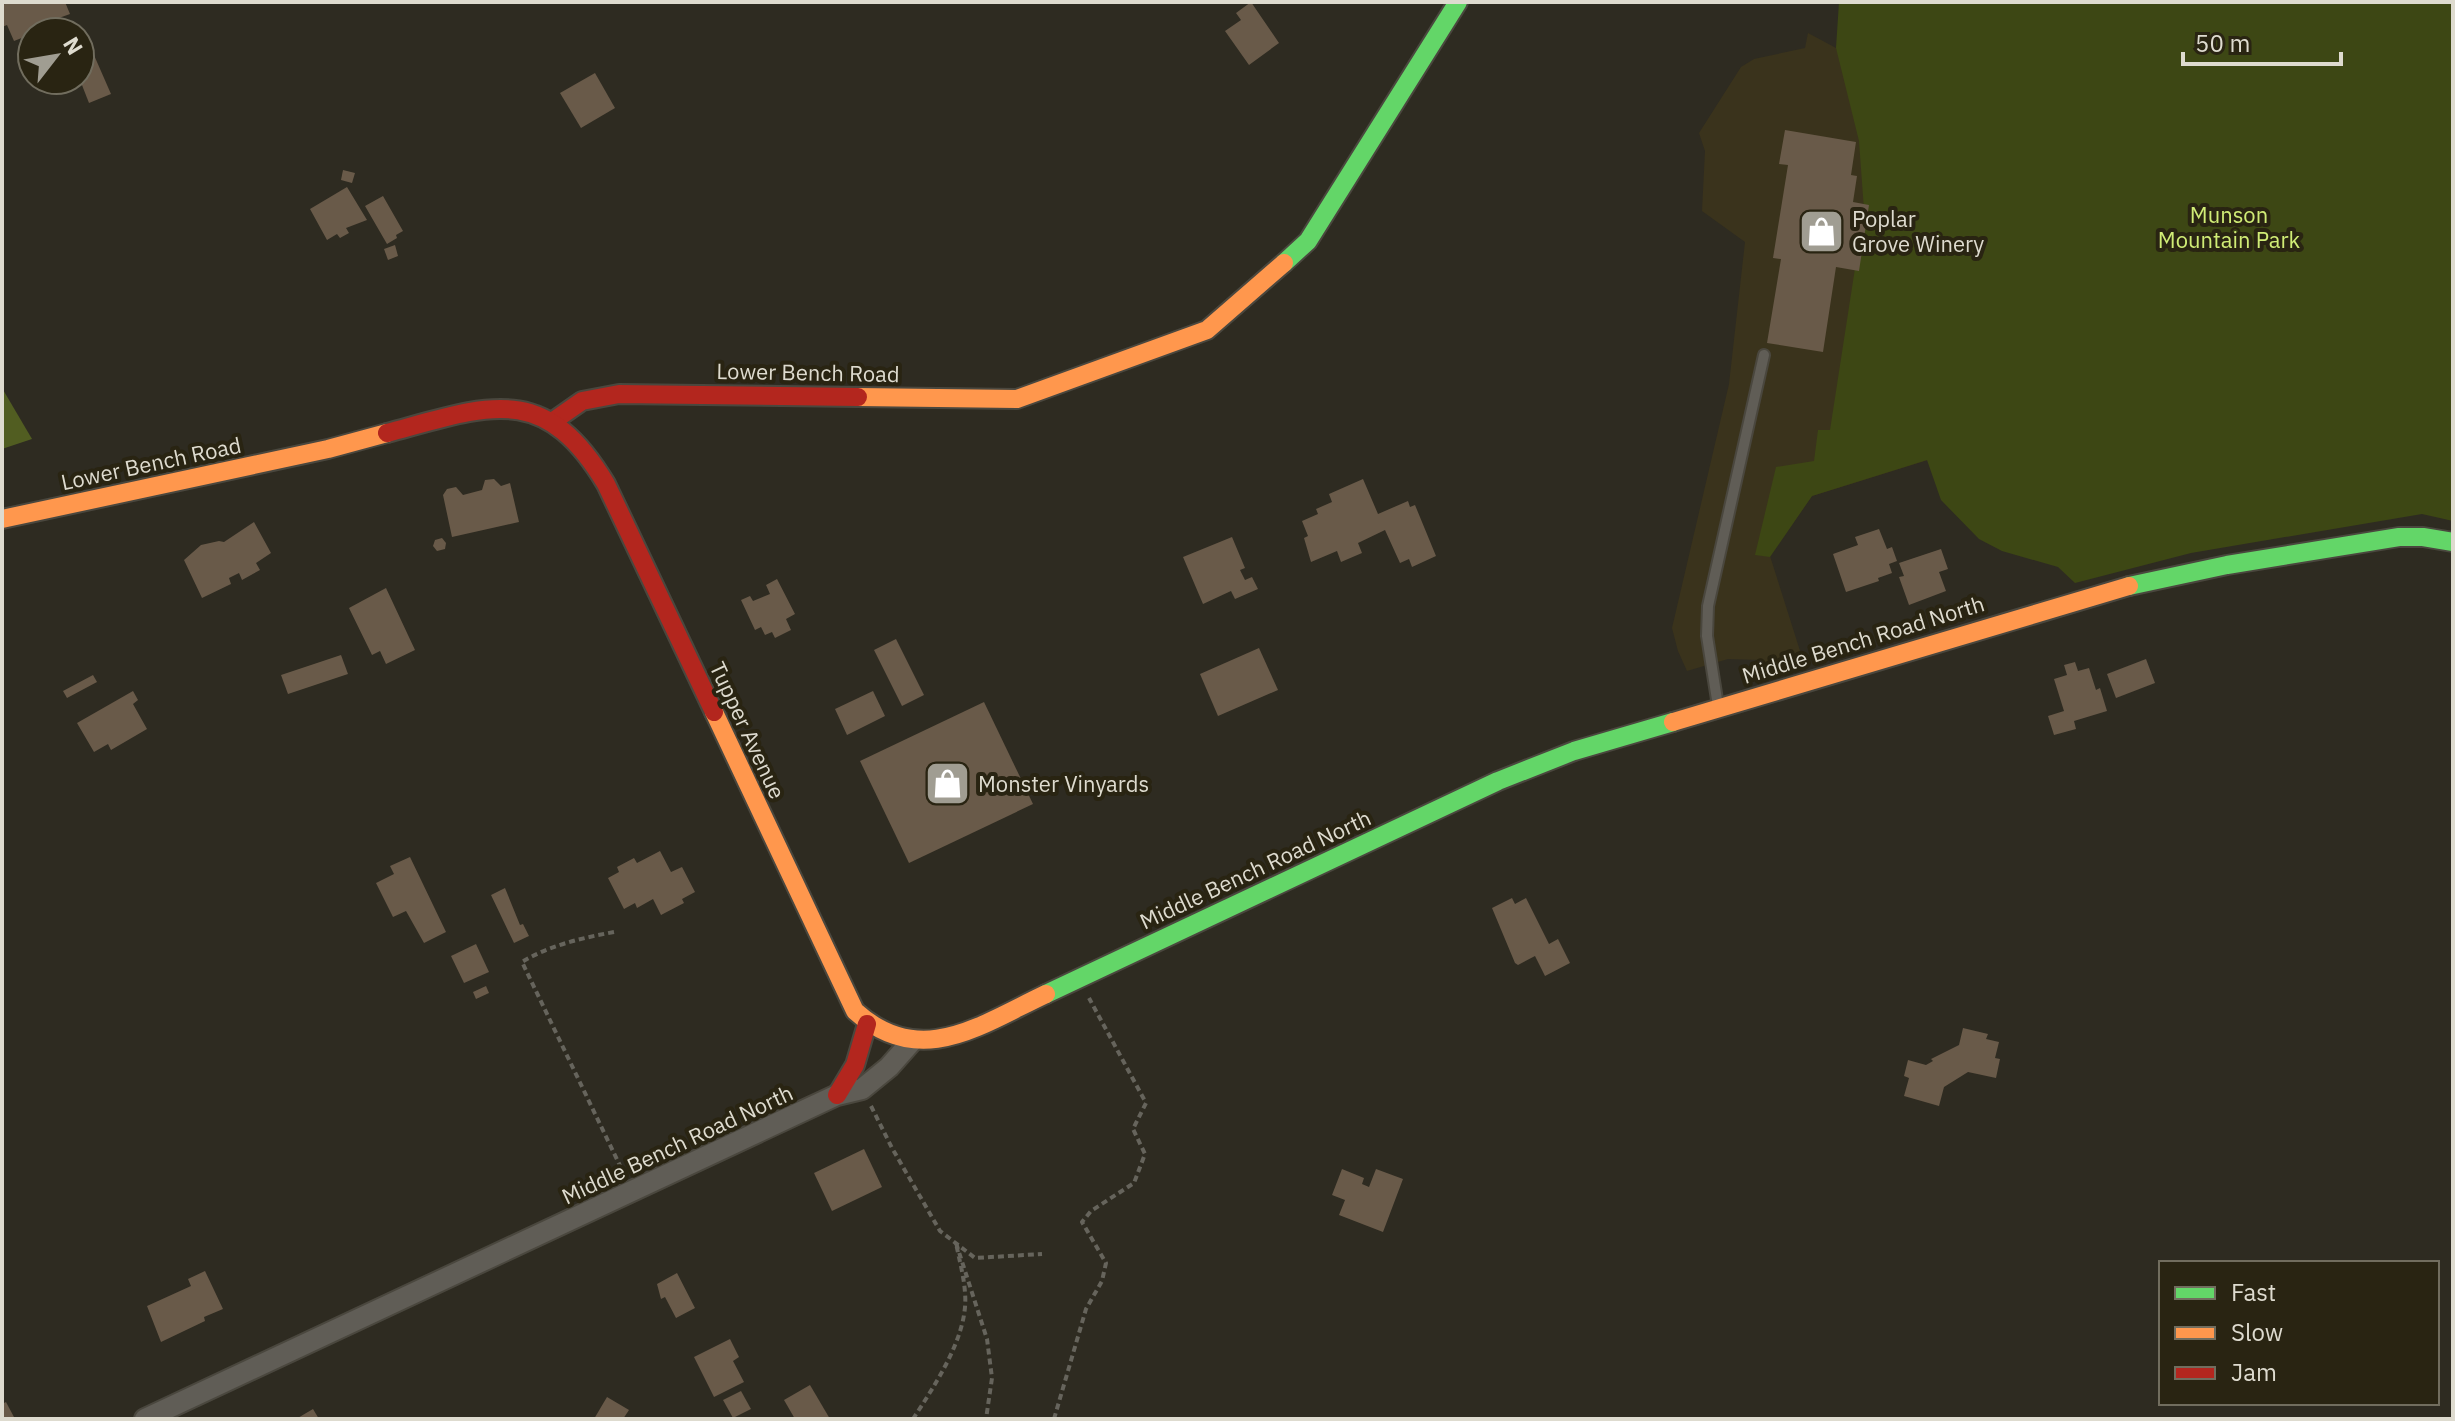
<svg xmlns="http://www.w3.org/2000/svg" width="2455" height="1421" viewBox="0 0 2455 1421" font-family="'IBM Plex Sans',sans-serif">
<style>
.built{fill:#3a331c}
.green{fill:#3d4714}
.forest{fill:#515d21}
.building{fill:#695a49}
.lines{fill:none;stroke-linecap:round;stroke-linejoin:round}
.lane-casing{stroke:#4a473e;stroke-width:14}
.street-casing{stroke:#4a473e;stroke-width:24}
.fast-casing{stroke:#4a473e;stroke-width:22}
.slow-casing{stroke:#4a473e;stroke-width:22}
.jam-casing{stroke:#4a473e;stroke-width:22}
.path{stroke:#66645c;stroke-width:4;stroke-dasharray:6 4;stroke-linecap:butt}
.lane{stroke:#605d56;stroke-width:10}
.street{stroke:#605d56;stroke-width:20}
.fast{stroke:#63d668;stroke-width:18}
.slow{stroke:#ff974d;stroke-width:18}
.jam{stroke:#b3261e;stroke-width:18}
.labels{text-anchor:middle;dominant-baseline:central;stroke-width:8;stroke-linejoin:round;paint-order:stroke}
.park-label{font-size:22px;fill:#d0ec76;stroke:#292412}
.poi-label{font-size:22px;fill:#dedbcf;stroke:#292412;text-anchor:start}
.street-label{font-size:22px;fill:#dedbcf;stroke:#292412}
</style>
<rect width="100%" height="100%" fill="#2e2b21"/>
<path class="built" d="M1808 33 1836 48 1917 239 1928 460 1812 496 1770 556 1802 657 1771 666 1761 660 1728 659 1687 671 1678 651 1672 628 1729 384 1745 242 1702 211 1705 151 1699 133 1741 67 1754 59 1805 48Z"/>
<path class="green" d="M1839 2H2453V521L2422 514 2191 553 2075 583 2058 567 2002 551 1979 539 1941 500 1927 460 1812 496 1770 557 1755 555 1776 467 1814 461 1818 430H1830L1864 210 1859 141 1836 48Z"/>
<path class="forest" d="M2 388 32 439 2 449Z"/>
<g class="building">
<path d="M10 2H65L70 14 45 23 48 29 32 32V34L14 41 7 25 2 27V5Z"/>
<path d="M1251 2 1279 43 1249 65 1225 31 1241 20 1236 13Z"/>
<path d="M90 46 111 94 89 103 80 80V50Z"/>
<path d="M595 73 615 108 581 128 560 93Z"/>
<path d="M1785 130 1856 142 1851 175 1857 176 1853 202 1869 205 1859 271 1836 267 1823 352 1767 343 1781 259 1773 258 1788 165 1779 164Z"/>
<path d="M343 170 355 173 352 183 341 180Z"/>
<path d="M347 187 367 220 346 228 349 233 340 238 337 234 327 240 310 209Z"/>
<path d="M383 196 403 231 396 235 397 238 387 244 365 206Z"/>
<path d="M395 245 398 256 388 260 384 249Z"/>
<path d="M494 479 501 486 510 483 519 522 452 537 443 495 447 489 456 487 463 495 482 490 485 480Z"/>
<path d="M1363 479 1378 514 1408 501 1410 507 1415 505 1436 556 1412 567 1409 559 1400 563 1385 530 1358 543 1362 553 1341 562 1337 551 1311 562 1304 538 1308 536 1302 521 1318 514 1316 509 1332 502 1329 494Z"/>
<path d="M254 522 271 553 256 563 260 570 242 580 239 573 229 578 231 584 202 598 184 560 201 545 219 541 224 542Z"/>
<path d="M1879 529 1887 549 1892 547 1897 561 1889 564 1892 573 1878 578 1879 581 1846 592 1833 554 1858 545 1855 537Z"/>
<path d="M1232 537 1245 568 1240 570 1245 580 1252 577 1258 589 1235 599 1231 591 1203 604 1183 557Z"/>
<path d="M442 538 446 543 445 549 437 551 433 546 435 540Z"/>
<path d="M1941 549 1948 569 1939 572 1946 591 1909 605 1899 577 1904 576 1899 563Z"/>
<path d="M777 579 795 614 786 619 791 630 775 638 772 632 765 635 761 627 755 630 741 600 750 596 753 601 770 594 766 585Z"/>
<path d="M386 588 415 650 386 664 380 651 372 655 349 608Z"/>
<path d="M896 639 924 695 902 706 874 650Z"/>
<path d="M1259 648 1278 690 1218 716 1200 674Z"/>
<path d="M341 655 348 674 288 694 281 675Z"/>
<path d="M2146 659 2155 683 2116 698 2107 674Z"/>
<path d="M2075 662 2078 671 2089 668 2096 690 2100 688 2107 711 2074 721 2076 729 2054 735 2048 716 2064 711 2054 679 2067 675 2064 665Z"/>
<path d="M93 675 97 682 67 698 63 691Z"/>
<path d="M133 691 138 700 133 704 147 729 111 750 108 744 94 752 77 723Z"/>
<path d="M873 691 885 716 847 735 835 709Z"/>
<path d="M984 702 1033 804 909 863 860 761Z"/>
<path d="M660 851 671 872 682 867 695 892 682 899 684 903 661 915 653 899 637 908 635 903 624 909 608 878 619 872 617 867 634 858 637 863Z"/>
<path d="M410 857 446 932 424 943 406 911 393 917 376 883 394 874 390 866Z"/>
<path d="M505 888 520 925 523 924 529 936 514 943 491 895Z"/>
<path d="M1512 898 1515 904 1526 898 1549 944 1558 939 1570 963 1545 976 1535 956 1518 965 1515 963 1492 908Z"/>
<path d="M476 944 489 972 464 983 451 956Z"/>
<path d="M486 986 489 993 476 999 473 992Z"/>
<path d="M1963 1028 1988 1034 1986 1039 1999 1042 1995 1058 2000 1059 1996 1078 1968 1072 1944 1087 1939 1106 1904 1096 1909 1078 1904 1076 1908 1060 1926 1065 1933 1061 1931 1059 1959 1045Z"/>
<path d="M864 1149 882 1187 832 1211 814 1173Z"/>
<path d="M1342 1169 1364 1178 1362 1184 1369 1187 1376 1169 1403 1179 1383 1232 1339 1215 1345 1200 1332 1195Z"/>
<path d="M205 1271 223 1309 204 1317 205 1321 161 1342 147 1306 191 1286 188 1279Z"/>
<path d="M677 1273 695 1308 676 1318 665 1297 661 1299 657 1284Z"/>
<path d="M730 1339 739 1357 733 1361 744 1382 714 1397 694 1357Z"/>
<path d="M810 1385 830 1419H795L784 1400Z"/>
<path d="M741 1391 751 1409 733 1418 723 1400Z"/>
<path d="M607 1397 629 1410 623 1419H594Z"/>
<path d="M6 1402 15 1419H2V1404Z"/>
<path d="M313 1409 319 1419H296Z"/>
</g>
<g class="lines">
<defs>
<path id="lane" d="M1718 706 1707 636 1708 606 1764 355"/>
<path id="street" d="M145 1419 837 1095 862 1089 889 1067 912 1041"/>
<g id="fast">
<path d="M1284 263 1308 241 1458 2"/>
<path d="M2129 586 2227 565 2399 537H2423L2453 542"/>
<path d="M1046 994 1498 781 1574 751 1673 722"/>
</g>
<g id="slow">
<path d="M858 397 1017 399 1207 330 1284 263"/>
<path d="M2 519 328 449 387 433"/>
<path d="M714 712 855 1011C920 1070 980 1025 1046 994"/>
<path d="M1673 722 2129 586"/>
</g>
<g id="jam">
<path d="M552 422 582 401 619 394 858 397"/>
<path d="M387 433C487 406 544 380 606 484L714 712"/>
<path d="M837 1095 855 1065 867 1024"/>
</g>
</defs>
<use href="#lane" class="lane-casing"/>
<use href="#street" class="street-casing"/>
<use href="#fast" class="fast-casing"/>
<use href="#slow" class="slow-casing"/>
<use href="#jam" class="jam-casing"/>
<g class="path">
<path d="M614 932C582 938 550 945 522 962L624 1174"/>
<path d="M871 1106 892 1148 940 1231 975 1258 1042 1254"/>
<path d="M913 1419C935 1385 969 1335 965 1293 964 1276 959 1259 956 1243L987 1339 992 1378 986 1419"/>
<path d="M1054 1419 1086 1309 1102 1281 1106 1263 1082 1222 1091 1211 1134 1183 1145 1154 1133 1129 1146 1103 1089 998"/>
</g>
<use href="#lane" class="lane"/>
<use href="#street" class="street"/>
<use href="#fast" class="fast"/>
<use href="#slow" class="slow"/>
<use href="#jam" class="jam"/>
</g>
<defs>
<symbol id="shop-square" viewBox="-11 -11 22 22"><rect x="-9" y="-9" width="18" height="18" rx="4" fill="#a09d92" stroke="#292412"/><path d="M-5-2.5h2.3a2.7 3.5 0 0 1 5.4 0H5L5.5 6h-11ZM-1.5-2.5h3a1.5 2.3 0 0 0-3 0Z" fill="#fff"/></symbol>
</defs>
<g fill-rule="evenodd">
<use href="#shop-square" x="1796" y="206" width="51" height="51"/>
<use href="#shop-square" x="922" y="758" width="51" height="51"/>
</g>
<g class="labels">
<g class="park-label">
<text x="2229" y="214">Munson<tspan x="2229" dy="25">Mountain Park</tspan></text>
</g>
<g class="poi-label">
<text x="1852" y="218">Poplar<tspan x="1852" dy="25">Grove Winery</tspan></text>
<text x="978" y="783">Monster Vinyards</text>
</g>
<g class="street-label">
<text transform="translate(808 372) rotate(1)">Lower Bench Road</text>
<text transform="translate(151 463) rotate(-12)">Lower Bench Road</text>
<text transform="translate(1863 639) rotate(-17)">Middle Bench Road North</text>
<text transform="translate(748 730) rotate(65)">Tupper Avenue</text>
<text transform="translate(1255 869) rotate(-25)">Middle Bench Road North</text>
<text transform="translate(677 1144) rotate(-25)">Middle Bench Road North</text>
</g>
</g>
<rect width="2455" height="1421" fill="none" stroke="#dedbcf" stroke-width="8"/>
<rect x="2159" y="1261" width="280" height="144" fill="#292412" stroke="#716d5e" stroke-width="2"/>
<rect x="2175" y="1287" width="40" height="12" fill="#63d668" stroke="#716d5e" stroke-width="2"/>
<text x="2231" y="1301" font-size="24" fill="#dedbcf">Fast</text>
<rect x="2175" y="1327" width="40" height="12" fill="#ff974d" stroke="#716d5e" stroke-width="2"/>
<text x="2231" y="1341" font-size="24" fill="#dedbcf">Slow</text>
<rect x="2175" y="1367" width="40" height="12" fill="#b3261e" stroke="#716d5e" stroke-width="2"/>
<text x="2231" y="1381" font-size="24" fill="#dedbcf">Jam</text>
<g transform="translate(56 56) rotate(59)"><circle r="38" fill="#292412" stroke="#716d5e" stroke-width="2"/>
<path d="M0-6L14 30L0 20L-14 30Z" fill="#a09d92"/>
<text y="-12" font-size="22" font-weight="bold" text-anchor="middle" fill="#dedbcf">N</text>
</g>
<path d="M2183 52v12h158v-12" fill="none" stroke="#dedbcf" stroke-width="4"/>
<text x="2195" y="52" font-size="24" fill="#dedbcf" stroke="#292412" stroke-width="6" paint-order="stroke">50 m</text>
</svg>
